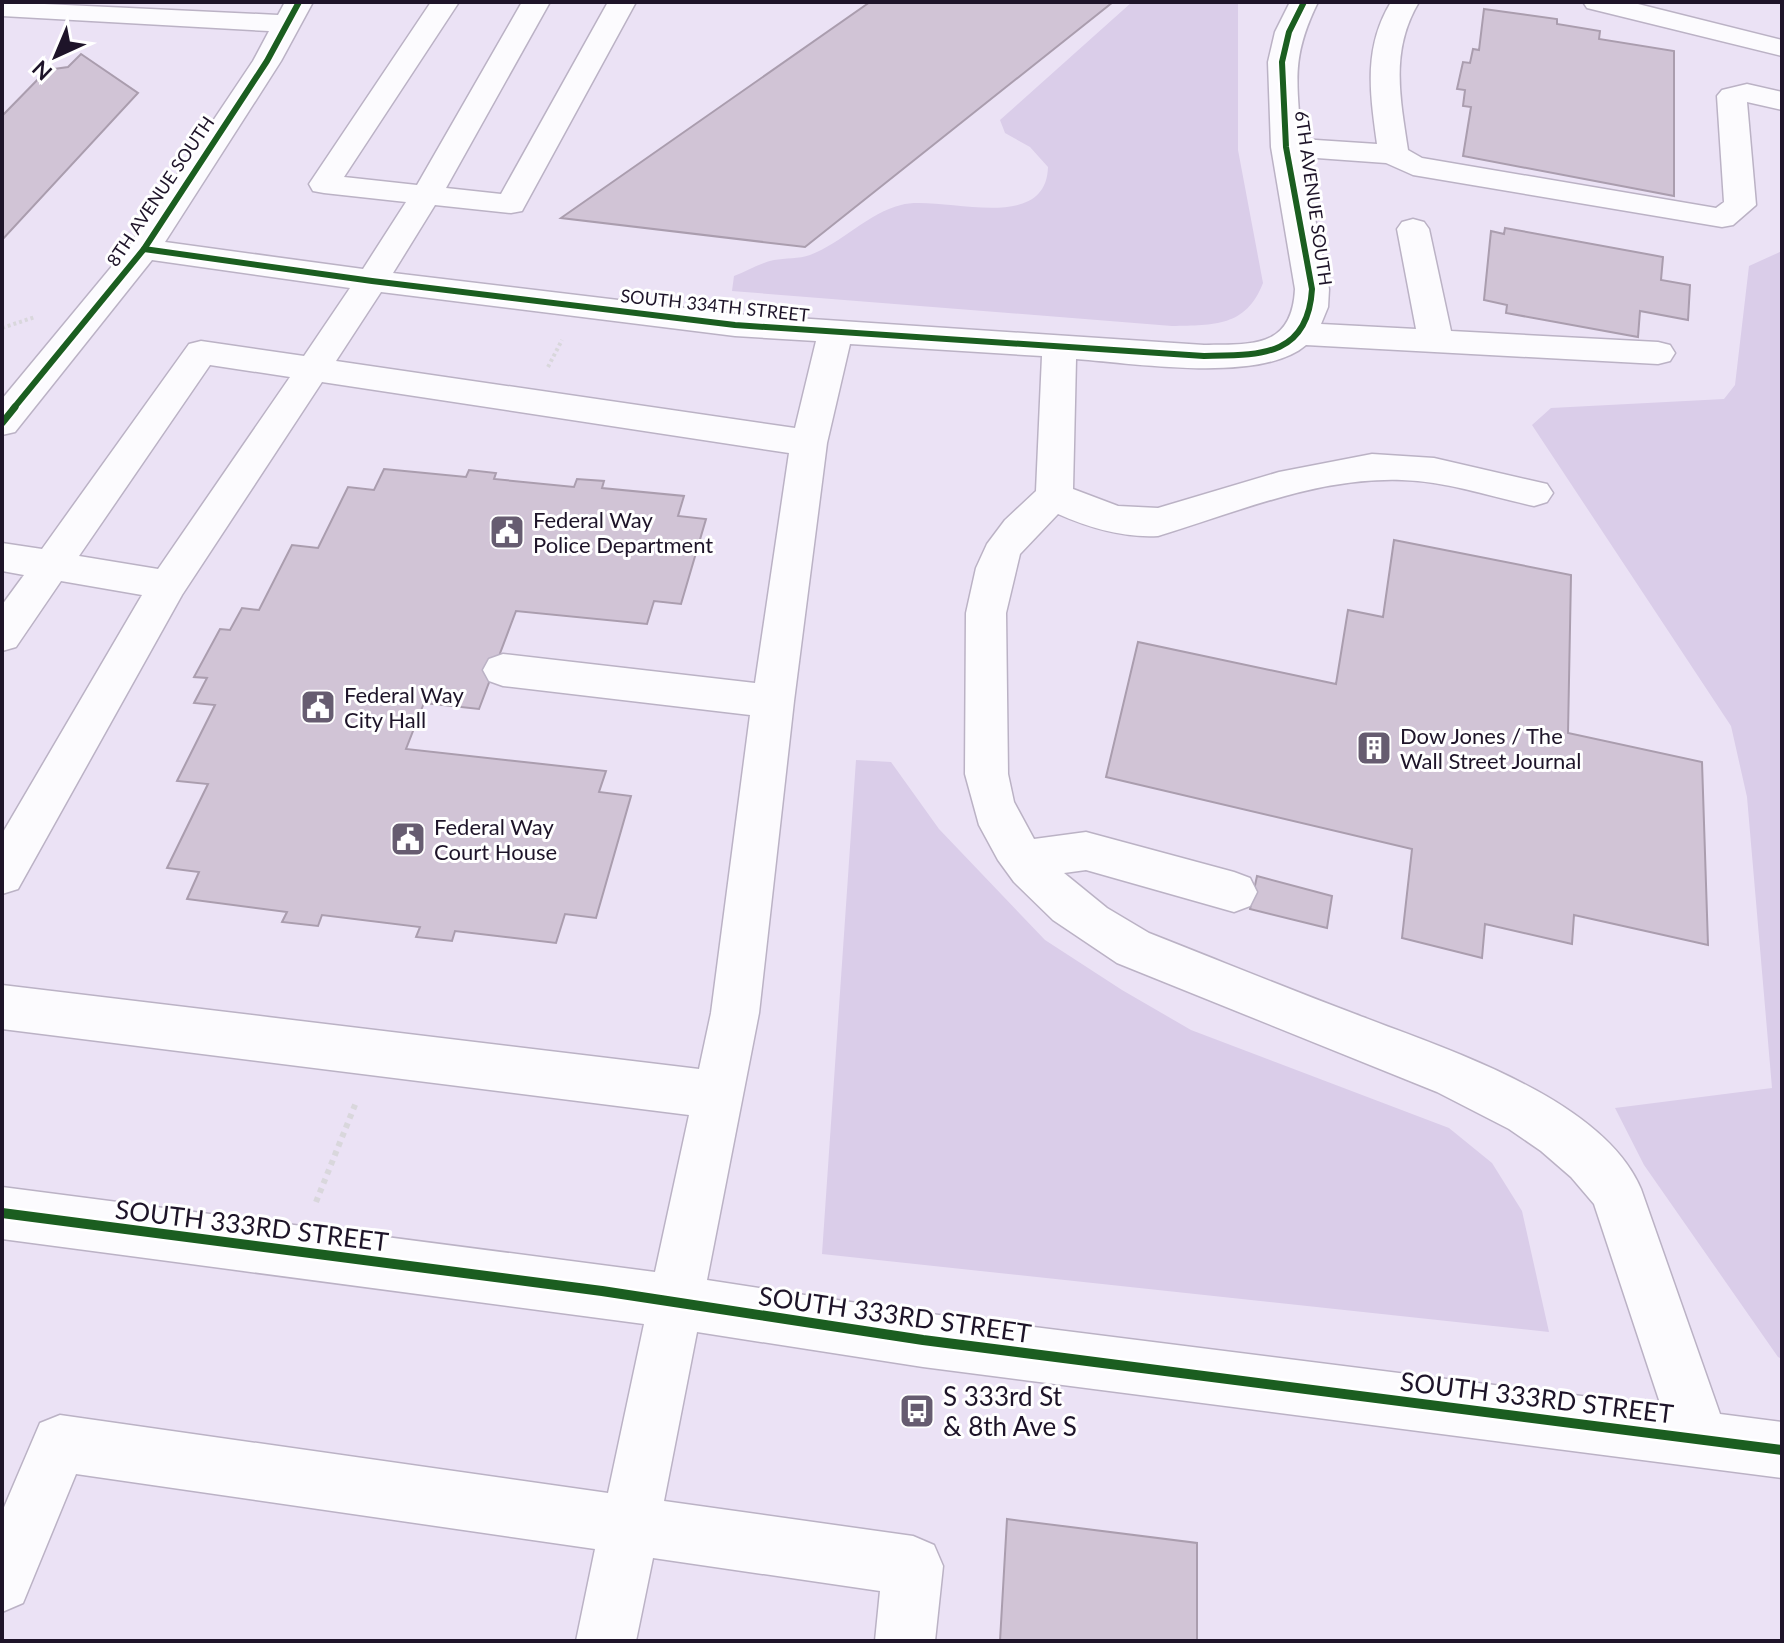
<svg xmlns="http://www.w3.org/2000/svg" width="1784" height="1643" viewBox="0 0 1784 1643" font-family="Lato,sans-serif">
<style>
.green{fill:#dacde9}
.building{fill:#d1c4d6;stroke:#aa9dae;stroke-width:2}
.lines{fill:none;stroke-linecap:round;stroke-linejoin:round}
.minor-casing{stroke:#bbb2c5;stroke-width:3}
.path-far1{stroke:#d9d7dc;stroke-width:4;stroke-dasharray:3 3;stroke-linecap:butt}
.path{stroke:#d9d7dc;stroke-width:6;stroke-dasharray:5 5;stroke-linecap:butt}
.minor{fill:#fcfbfe;fill-rule:evenodd}
.cycleway-far2-casing{stroke:#fff;stroke-width:10}
.cycleway-far1-casing{stroke:#fff;stroke-width:12}
.cycleway-casing{stroke:#fff;stroke-width:15}
.cycleway-far2{stroke:#1b5e20;stroke-width:6}
.cycleway-far1{stroke:#1b5e20;stroke-width:7}
.cycleway{stroke:#1b5e20;stroke-width:10}
.labels{text-anchor:middle;dominant-baseline:central;stroke-width:6;stroke-linejoin:round;paint-order:stroke}
.far-street-label{font-size:18px;fill:#1e1429;stroke:#fff}
.poi-label{font-size:22px;fill:#1e1429;stroke:#fff;text-anchor:start}
.near-street-label{font-size:26px;fill:#1e1429;stroke:#fff}
.near-poi-label{font-size:26px;fill:#1e1429;stroke:#fff;text-anchor:start}
</style>
<rect width="100%" height="100%" fill="#ebe2f5"/>
<g class="green">
<path d="M1132 2H1238V150L1263 283C1246 327 1214 325 1172 326L732 291 734 276C747 271 760 263 774 260 785 258 799 259 810 255 842 243 868 213 901 205 939 194 1046 236 1048 167L1030 147 1005 133 1000 120Z"/>
<path d="M1782 251V1359L1778 1357 1644 1165 1615 1108 1772 1088 1747 797 1731 726 1532 425 1551 408 1724 399 1735 385 1749 266Z"/>
<path d="M856 760 891 762 939 829 1045 940 1122 990 1191 1030 1449 1128 1492 1163 1522 1211 1549 1332 822 1254Z"/>
</g>
<g class="building">
<path d="M870 2H1113L805 247 561 218Z"/>
<path d="M1484 9 1557 19V24L1600 31 1599 39 1674 51V196L1463 156 1471 107 1463 106 1465 90 1457 89 1463 62 1470 63 1473 49 1479 50Z"/>
<path d="M81 54 138 93 2 240V116L47 70 68 67Z"/>
<path d="M1505 228 1663 257 1661 280 1690 285 1688 320 1640 311 1638 337 1506 313 1507 305 1484 300 1491 231 1504 234Z"/>
<path d="M384 469 466 477 469 470 496 473 494 479 574 487 577 479 604 481 602 488 684 496 678 516 706 519 681 604 654 601 647 624 516 611 479 709 424 703 406 749 606 771 599 792 631 796 596 918 565 914 556 943 455 931 452 941 416 937 420 927 322 915 318 926 282 922 287 912 187 899 199 872 167 868 208 784 177 781 215 705 194 703 207 678 194 677 220 629 230 630 242 608 259 610 292 545 318 548 348 487 374 490Z"/>
<path d="M1394 540 1571 575 1568 733 1702 762 1708 945 1574 915 1572 944 1485 924 1482 958 1402 938 1412 849 1106 777 1138 642 1336 684 1348 610 1383 617Z"/>
<path d="M1257 876 1332 896 1327 928 1250 909Z"/>
<path d="M1007 1519 1197 1543V1641H1000Z"/>
</g>
<g class="lines">
<defs>
<g id="minor">
<path d="M2 2 278 15 285 2H313L281 61 165 242 363 269 406 202 324 193 313 191 309 184 431 2H459L344 177 417 185 522 2H550L446 188 501 194 608 2H636L522 211 511 213 435 205 393 273 735 314 1204 345C1252 344 1292 349 1295 289L1271 147 1268 62 1275 32 1290 2H1318C1291 57 1297 80 1301 139L1377 144C1370 93 1363 48 1391 2H1419C1390 50 1400 97 1408 150L1422 158 1716 208 1724 202 1717 96 1722 90 1747 84 1782 92V110L1747 102 1756 205 1733 225 1722 227 1413 175 1386 163 1303 157 1329 289 1328 307 1321 324 1416 329 1397 229 1402 222 1413 219 1424 222 1429 229 1451 331 1658 342 1670 345 1675 353 1670 361 1658 364 1306 345C1261 384 1133 363 1076 359L1073 489 1118 506 1158 508 1279 472 1372 454 1434 458 1547 484 1553 493 1547 502 1534 506C1491 497 1447 481 1402 480 1318 477 1237 512 1158 536 1123 538 1090 528 1058 514L1020 554 1006 613 1008 774 1014 802 1034 839 1086 832 1234 872 1250 878 1257 892 1250 906 1234 912 1086 870 1064 873 1107 908 1149 933C1218 960 1286 988 1355 1014 1442 1048 1602 1097 1641 1189L1720 1414 1782 1422V1478L923 1367 697 1332 664 1501 913 1536 934 1545 943 1566 935 1641H875L880 1591 653 1558 636 1641H576L595 1549 76 1474 23 1603 2 1612V1512L40 1423 60 1415 608 1493 644 1324 2 1239V1187L655 1272 689 1115 2 1029V985L699 1069 711 1013 750 715 503 686 489 681 483 670 489 659 503 654 755 683 789 453 322 382 182 595 18 889 2 894V834L142 595 61 581 16 647 2 651V605L24 575 2 571V543L42 549 189 344 201 341 304 356 350 288 152 260 15 432 2 435V399L132 242 253 61 269 31 2 16ZM381 292 735 336 816 341 795 428 336 361ZM850 344 1042 356 1036 491 1005 520 987 544 976 568 966 613 965 774 979 825 998 860 1014 882 1053 920 1117 963 1437 1092 1509 1129 1541 1151 1571 1177 1594 1204 1661 1406 923 1313 707 1280 759 1013 794 701 827 443ZM210 365 290 377 158 569 79 556Z"/>
<path d="M1583 2H1630L1782 40V56L1587 8Z"/>
</g>
</defs>
<use href="#minor" class="minor-casing"/>
<g class="path-far1">
<path d="M2 328 35 317"/>
<path d="M548 367 562 340"/>
</g>
<path class="path" d="M316 1202 357 1100"/>
<use href="#minor" class="minor"/>
<defs>
<g id="cycleway-far2">
<path d="M144 249 372 281 735 325 1204 356C1258 355 1308 358 1312 289L1286 147 1282 62 1289 32 1304 2"/>
<path d="M13 409 144 249 267 61 299 2"/>
</g>
<path id="cycleway-far1" d="M2 423 15 407"/>
<path id="cycleway" d="M2 1213 602 1291 923 1340 1782 1450"/>
</defs>
<use href="#cycleway-far2" class="cycleway-far2-casing"/>
<use href="#cycleway-far1" class="cycleway-far1-casing"/>
<use href="#cycleway" class="cycleway-casing"/>
<use href="#cycleway-far2" class="cycleway-far2"/>
<use href="#cycleway-far1" class="cycleway-far1"/>
<use href="#cycleway" class="cycleway"/>
</g>
<defs>
<symbol id="civic-square" viewBox="-11 -11 22 22"><rect x="-9" y="-9" width="18" height="18" rx="4" fill="#665c70" stroke="#fff"/><path d="M-.6-6.5H3V-4.5H.6V-3L4-1V1h2V6H-6V1h2V-1L-.6-3ZM-1.2 2.5V6h2.4V2.5Z" fill="#fff"/></symbol>
<symbol id="building-square" viewBox="-11 -11 22 22"><rect x="-9" y="-9" width="18" height="18" rx="4" fill="#665c70" stroke="#fff"/><path d="M-4-6H4V6H1V3H-1V6H-4ZM-2.5-4.3h1.7v1.8h-1.7ZM.8-4.3h1.7v1.8H.8ZM-2.5-1h1.7V.8h-1.7ZM.8-1h1.7V.8H.8Z" fill="#fff"/></symbol>
<symbol id="bus-square" viewBox="-11 -11 22 22"><rect x="-9" y="-9" width="18" height="18" rx="4" fill="#665c70" stroke="#fff"/><path d="M-5-6H5V4H4V6H2V4H-2V6H-4V4H-5ZM-3.5-4V0h7V-4ZM-3.5 1.2v1.5H-2V1.2ZM2 1.2v1.5H3.5V1.2Z" fill="#fff"/></symbol>
</defs>
<g fill-rule="evenodd">
<use href="#civic-square" x="487" y="512" width="40" height="40"/>
<use href="#civic-square" x="298" y="687" width="40" height="40"/>
<use href="#building-square" x="1354" y="728" width="40" height="40"/>
<use href="#civic-square" x="388" y="819" width="40" height="40"/>
<use href="#bus-square" x="897" y="1391" width="40" height="40"/>
</g>
<g class="labels">
<g class="far-street-label">
<text transform="translate(160 191) rotate(-56)">8TH AVENUE SOUTH</text>
<text transform="translate(1314 198) rotate(82)">6TH AVENUE SOUTH</text>
<text transform="translate(715 305) rotate(6)">SOUTH 334TH STREET</text>
</g>
<g class="poi-label">
<text x="533" y="519">Federal Way<tspan x="533" dy="25">Police Department</tspan></text>
<text x="344" y="694">Federal Way<tspan x="344" dy="25">City Hall</tspan></text>
<text x="1400" y="735">Dow Jones / The<tspan x="1400" dy="25">Wall Street Journal</tspan></text>
<text x="434" y="826">Federal Way<tspan x="434" dy="25">Court House</tspan></text>
</g>
<g class="near-street-label">
<text transform="translate(252 1225) rotate(7)">SOUTH 333RD STREET</text>
<text transform="translate(895 1314) rotate(8)">SOUTH 333RD STREET</text>
<text transform="translate(1537 1397) rotate(7)">SOUTH 333RD STREET</text>
</g>
<g class="near-poi-label">
<text x="943" y="1396">S 333rd St<tspan x="943" dy="30">&amp; 8th Ave S</tspan></text>
</g>
</g>
<rect width="1784" height="1643" fill="none" stroke="#1e1429" stroke-width="8"/>
<g transform="translate(56 56) rotate(224)" stroke="#ffffff" stroke-width="6" paint-order="stroke">
<path d="M0-6L14 30L0 20L-14 30Z" fill="#1e1429"/>
<text y="-12" font-size="22" font-weight="bold" text-anchor="middle" fill="#1e1429">N</text>
</g>
</svg>
